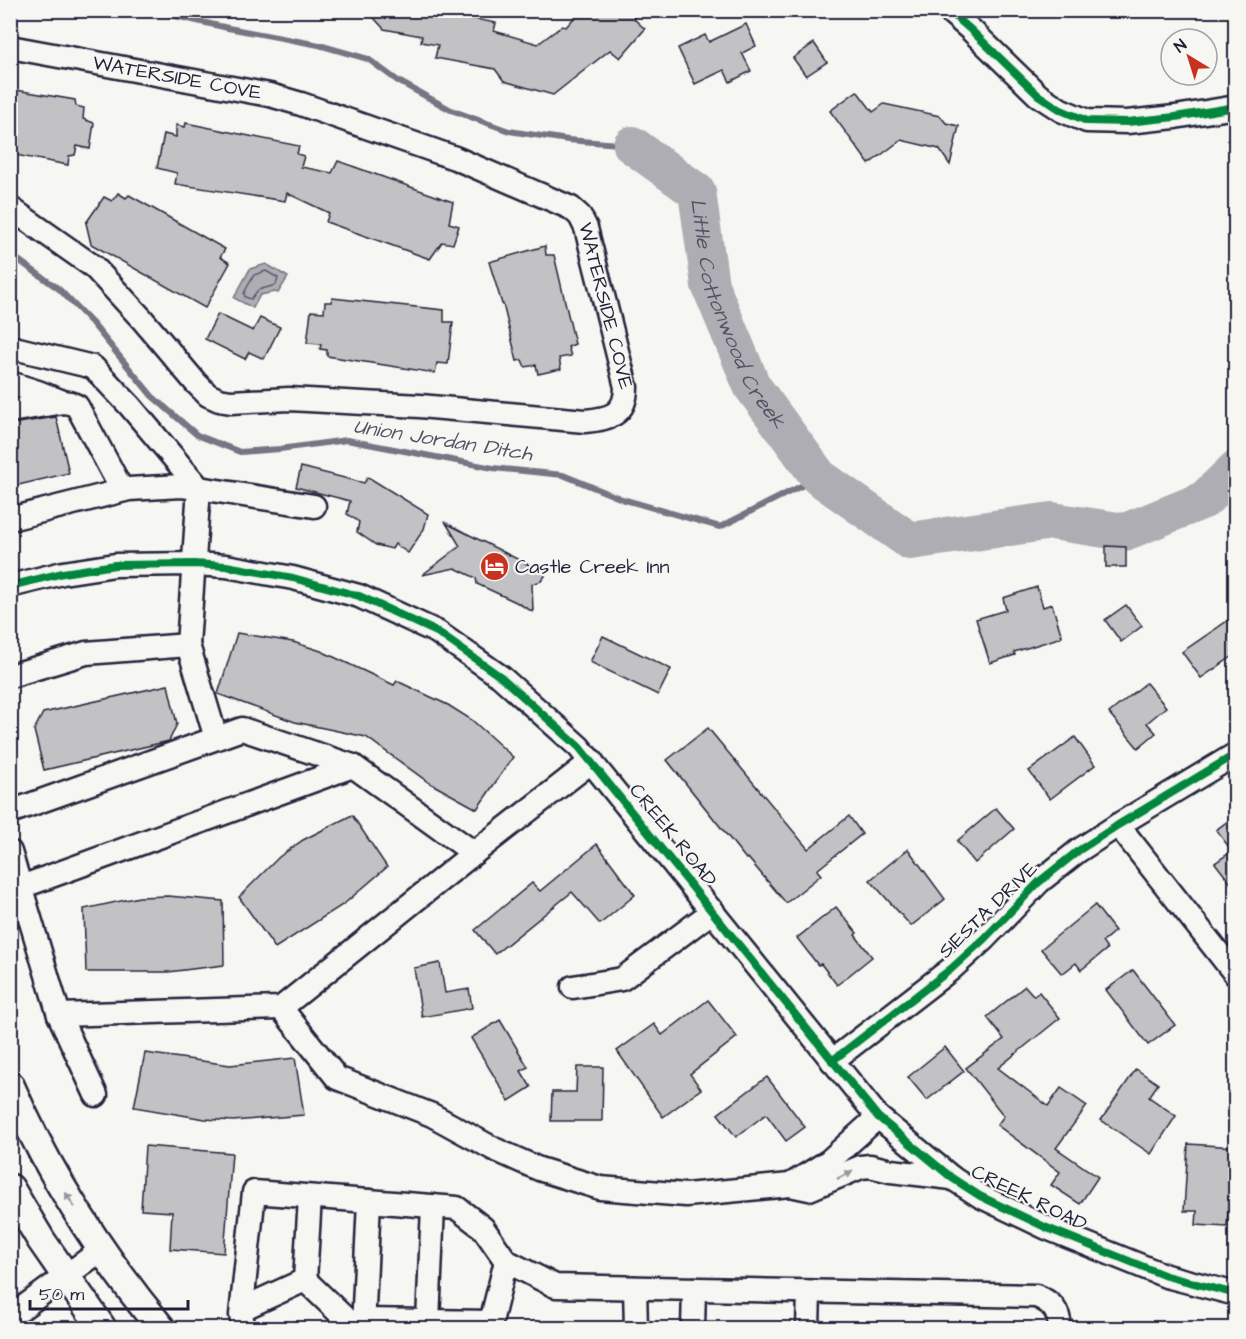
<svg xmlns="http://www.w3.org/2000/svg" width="1246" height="1339" viewBox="0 0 1246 1339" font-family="'Architects Daughter',sans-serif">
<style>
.water{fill:#adadb3;stroke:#757583;stroke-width:1.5}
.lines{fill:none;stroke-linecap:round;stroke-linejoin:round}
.shore{stroke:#5a5a6b;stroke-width:1.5}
.stream{stroke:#757583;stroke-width:6}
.river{stroke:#adadb3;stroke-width:38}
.building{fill:#c2c2c4;stroke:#22223b;stroke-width:1.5}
.minor-casing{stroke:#22223b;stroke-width:27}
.major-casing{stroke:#22223b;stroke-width:32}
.minor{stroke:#f6f6f2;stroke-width:22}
.major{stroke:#f6f6f2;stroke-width:27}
.cycleway-casing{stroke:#f6f6f2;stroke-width:11}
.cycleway{stroke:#00873e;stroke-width:8}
.oneway{fill:#9797a0}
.labels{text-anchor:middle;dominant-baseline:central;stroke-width:4.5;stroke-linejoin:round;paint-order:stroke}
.street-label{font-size:20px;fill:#22223b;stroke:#f6f6f2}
.poi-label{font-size:20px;fill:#22223b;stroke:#f6f6f2;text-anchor:start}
.water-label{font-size:21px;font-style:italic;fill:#535365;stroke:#f6f6f2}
</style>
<rect width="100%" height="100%" fill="#f6f6f2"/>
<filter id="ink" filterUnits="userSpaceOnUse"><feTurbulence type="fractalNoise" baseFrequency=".0167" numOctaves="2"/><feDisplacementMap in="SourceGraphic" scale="12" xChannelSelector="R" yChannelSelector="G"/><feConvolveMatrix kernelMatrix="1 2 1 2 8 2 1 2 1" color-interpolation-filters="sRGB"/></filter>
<g filter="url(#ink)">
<path class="water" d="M266 264 288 277 278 293 275 292 260 295 253 308 234 298 250 269Z"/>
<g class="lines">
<path class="shore" d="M266 271 278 278 276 285 258 290 251 299 245 297 244 293 254 275Z"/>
<g class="stream">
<path d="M149 10 228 28 319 45 368 59 398 81 451 110 509 131 568 140 632 145"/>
<path d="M10 254 59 289 92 323 152 396 197 435 240 452 280 449 347 440 493 468 563 475 622 499 720 527 819 477"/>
</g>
<path class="river" id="s1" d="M632 145 697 192 710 285 752 386 819 477 910 541 1052 521 1125 532 1204 500 1236 469"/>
</g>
<g class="building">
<path d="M367 10H453V15L496 23 494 31 538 44 562 26 566 27 581 10H640L633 18 645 29 620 58 610 50 553 95 504 81 495 69 435 58 438 45 421 42 422 36 384 29Z"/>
<path d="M746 24 756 46 742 53 751 71 730 82 724 70 695 84 678 48 705 35 709 42Z"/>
<path d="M814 43 827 62 806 76 793 58Z"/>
<path d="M10 89 75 100 76 106 84 108 83 119 94 123 90 149 77 146 75 155 69 156 68 165 10 154Z"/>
<path d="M857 91 873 112 884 104 940 116 946 123 959 126 950 165 939 149 901 140 869 164 830 111Z"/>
<path d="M186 123 299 146 297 154 304 156 301 167 332 173 338 161 453 202 449 223 459 226 453 244 442 242 430 259 326 222 329 213 287 193 285 201 175 184 177 173 157 168 164 134 176 137V125L185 127Z"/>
<path d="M118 193 126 198 129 195 225 249 220 257 230 263 205 308 91 244 86 223 104 197 112 201Z"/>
<path d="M545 246 546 255H554L575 344 568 347 571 356 559 358 561 369 538 374 536 365 525 367 522 360 517 361 503 304H502L489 262Z"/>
<path d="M332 298 444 310V322H453L448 364 437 363 435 373 327 356V350L320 349 321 344 307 343 311 311 324 312 325 302H331Z"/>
<path d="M218 314 253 331 260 318 280 327 264 359 249 352 245 359 205 339Z"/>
<path d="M56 417 69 473 10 487V423H18Z"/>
<path d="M301 467 364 483 368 477 428 514 424 529 408 553 395 544 392 549 376 545 357 532 359 522 347 514 350 501 296 487Z"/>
<path d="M446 523 531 566H543L545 576 541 581 532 584 533 612 516 602 477 584 476 578 455 568 422 575 460 546Z"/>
<path d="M1106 546 1126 547V567H1106Z"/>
<path d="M1037 587 1043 607 1052 604 1062 637 1014 652 1015 655 990 663 976 619 1006 610 1003 598Z"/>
<path d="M1126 605 1142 626 1121 642 1105 620Z"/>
<path d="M1236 615V654L1201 678 1182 652Z"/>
<path d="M237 633 293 642 321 651 394 685 397 681 448 705 472 720 513 757 477 809 428 782 366 737 295 722 218 694Z"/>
<path d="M603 636 671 669 658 695 590 662Z"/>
<path d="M1146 683 1166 707 1147 723 1156 733 1138 748 1109 713Z"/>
<path d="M168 685 177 724 169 741 44 770 34 730 43 713Z"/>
<path d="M708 728 808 849 849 816 862 834 817 870 821 875 786 903 748 858 746 859 667 760Z"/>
<path d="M1075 737 1095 765 1050 799 1029 771Z"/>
<path d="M996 808 1014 829 975 863 957 841Z"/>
<path d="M352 815 387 867 344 904 275 948 239 897 279 857 303 840Z"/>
<path d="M1236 815V890L1215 863 1232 851 1216 830Z"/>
<path d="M597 844 635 895 600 924 572 892 495 954 475 930 532 883 540 891Z"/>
<path d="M908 849 945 899 911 926 870 880Z"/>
<path d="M168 896 223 901 224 965 168 972H86L84 909 139 897Z"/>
<path d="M1095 905 1115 931 1102 942 1107 949 1081 970 1076 963 1062 974 1041 949Z"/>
<path d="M836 907 857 933 855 935 872 957 837 985 821 964 818 965 797 938Z"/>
<path d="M440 963 445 993 469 989 472 1008 422 1017 414 968Z"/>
<path d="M1133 970 1175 1025 1148 1045 1106 990Z"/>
<path d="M1025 986 1034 996 1039 992 1060 1018 998 1068 1048 1106 1061 1088 1087 1106 1056 1148 1098 1177 1080 1204 1051 1185 1060 1172 997 1125 1004 1116 966 1068 1004 1039 987 1017Z"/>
<path d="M708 1000 737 1037 690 1074 701 1089 663 1117 617 1051 654 1024 662 1035Z"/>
<path d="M500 1020 528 1067 521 1071 531 1087 509 1101 471 1038Z"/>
<path d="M945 1047 964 1071 927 1100 908 1077Z"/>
<path d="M145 1053 230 1065 295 1058 304 1115 233 1121 205 1119 134 1107Z"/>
<path d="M577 1067H603L602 1121H551L552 1092H576Z"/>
<path d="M1136 1069 1158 1084 1149 1097 1176 1116 1151 1154 1101 1120Z"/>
<path d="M767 1077 805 1127 786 1141 766 1114 736 1137 718 1114Z"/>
<path d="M1188 1144 1236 1147V1181H1230L1227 1227 1196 1225 1197 1211H1184Z"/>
<path d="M145 1146 232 1153 224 1253 170 1249 172 1212 141 1210Z"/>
</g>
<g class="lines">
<defs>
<g id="minor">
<path d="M948 10 971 30 1038 95 1061 110 1087 121 1127 122 1175 117 1236 107"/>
<path id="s2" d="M10 47 270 95 301 104 455 158 571 208 580 216 586 228 626 387C626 415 609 419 585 421L420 406 289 399 231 402 219 400 208 395 196 383 142 319 94 267 10 208"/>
<path d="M10 347 93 367 130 406 199 488 314 506"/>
<path d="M10 383 38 392 63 402"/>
<path d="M16 410 63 402 70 403 77 406 122 490"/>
<path d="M10 519 129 489 181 486 199 488 188 645"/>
<path d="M10 586 63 573 115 565 194 564 226 566 293 578 359 596 437 632 501 677 579 747 878 1117 952 1178 980 1196 1047 1228 1166 1276 1236 1294"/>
<path d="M10 676 86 653 188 645 216 738"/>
<path d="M10 812 242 729 353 766 474 853 281 1008 59 1015 10 852"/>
<path d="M1118 825 1236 975"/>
<path d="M474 853 592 761"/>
<path d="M21 887 353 766"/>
<path d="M573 987 622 979 713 911"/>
<path d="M281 1008 337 1078 432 1115 494 1149 539 1169 600 1188 686 1195 790 1185 809 1189 861 1167 870 1166 891 1171 952 1178"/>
<path d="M59 1015 96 1095"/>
<path d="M832 1061 951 969 984 939 1039 882 1078 851 1118 825 1236 754"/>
<path d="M790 1185 829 1161 878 1117"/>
<path d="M310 1197 305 1280 355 1328"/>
<path d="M635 1288 636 1328"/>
<path d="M242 1309 305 1280"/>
<path d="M10 1317 101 1250"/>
<path d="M364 1320 491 1322 506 1261"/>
<path d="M428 1321 433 1206"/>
<path d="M244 1328 241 1315 254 1192 457 1208 483 1228 506 1261 555 1286 1036 1296C1052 1302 1059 1311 1060 1328"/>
<path d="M363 1328 369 1201"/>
<path d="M693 1328 694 1289"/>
<path d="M808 1328 809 1292"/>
</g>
<g id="major">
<path d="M10 1085C48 1173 100 1254 161 1328"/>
<path d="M10 1188 41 1240 102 1328"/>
</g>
</defs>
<use href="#minor" class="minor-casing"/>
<use href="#major" class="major-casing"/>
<use href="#minor" class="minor"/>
<use href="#major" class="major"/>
<defs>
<g id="cycleway">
<path d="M948 10 971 30 1038 95 1061 110 1087 121 1127 122 1175 117 1236 107"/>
<path d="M10 586 63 573 115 565 194 564 226 566 293 578 359 596 437 632 501 677 579 747 878 1117 952 1178 980 1196 1047 1228 1166 1276 1236 1294"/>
<path d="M832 1061 951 969 984 939 1039 882 1078 851 1118 825 1236 754"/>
</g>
</defs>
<use href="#cycleway" class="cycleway-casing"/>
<use href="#cycleway" class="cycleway"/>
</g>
<defs><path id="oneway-solid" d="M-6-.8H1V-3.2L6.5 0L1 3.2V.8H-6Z" transform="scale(1.5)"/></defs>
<g class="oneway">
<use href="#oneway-solid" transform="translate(845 1175) rotate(-26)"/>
<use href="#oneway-solid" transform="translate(70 1200) rotate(-121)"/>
</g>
</g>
<defs>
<symbol id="hotel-disc" viewBox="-11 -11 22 22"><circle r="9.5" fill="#c8321e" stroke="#f6f6f2"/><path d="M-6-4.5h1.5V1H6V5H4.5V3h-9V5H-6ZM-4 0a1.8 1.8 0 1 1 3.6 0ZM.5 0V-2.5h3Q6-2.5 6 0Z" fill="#fff"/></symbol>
</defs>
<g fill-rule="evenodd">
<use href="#hotel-disc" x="478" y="550" width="33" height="33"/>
</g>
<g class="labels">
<g class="street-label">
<text stroke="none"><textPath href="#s2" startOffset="170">WATERSIDE COVE</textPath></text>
<text stroke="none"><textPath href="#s2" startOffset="692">WATERSIDE COVE</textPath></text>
<text transform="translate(673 835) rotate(51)">CREEK ROAD</text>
<text transform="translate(988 910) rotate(-44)">SIESTA DRIVE</text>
<text transform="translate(1029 1198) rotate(26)">CREEK ROAD</text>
</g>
<g class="poi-label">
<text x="515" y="567">Castle Creek Inn</text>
</g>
<g class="water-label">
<text stroke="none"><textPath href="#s1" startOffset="210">Little Cottonwood Creek</textPath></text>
<text transform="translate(443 440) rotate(9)">Union Jordan Ditch</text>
</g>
</g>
<rect width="1246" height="1339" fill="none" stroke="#f6f6f2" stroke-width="36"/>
<rect x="18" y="18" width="1210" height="1303" fill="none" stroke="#22223b" stroke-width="2" filter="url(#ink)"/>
<g transform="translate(1189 57) rotate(322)"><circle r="28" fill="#f6f6f2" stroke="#a1a1a9" stroke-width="1.5"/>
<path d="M0-4.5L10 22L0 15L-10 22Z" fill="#c8321e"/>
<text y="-9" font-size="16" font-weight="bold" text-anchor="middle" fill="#22223b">N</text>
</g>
<path d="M30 1300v9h158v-9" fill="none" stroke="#22223b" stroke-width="3"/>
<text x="39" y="1300" font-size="18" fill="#22223b" stroke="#f6f6f2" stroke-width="4.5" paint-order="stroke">50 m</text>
</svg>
